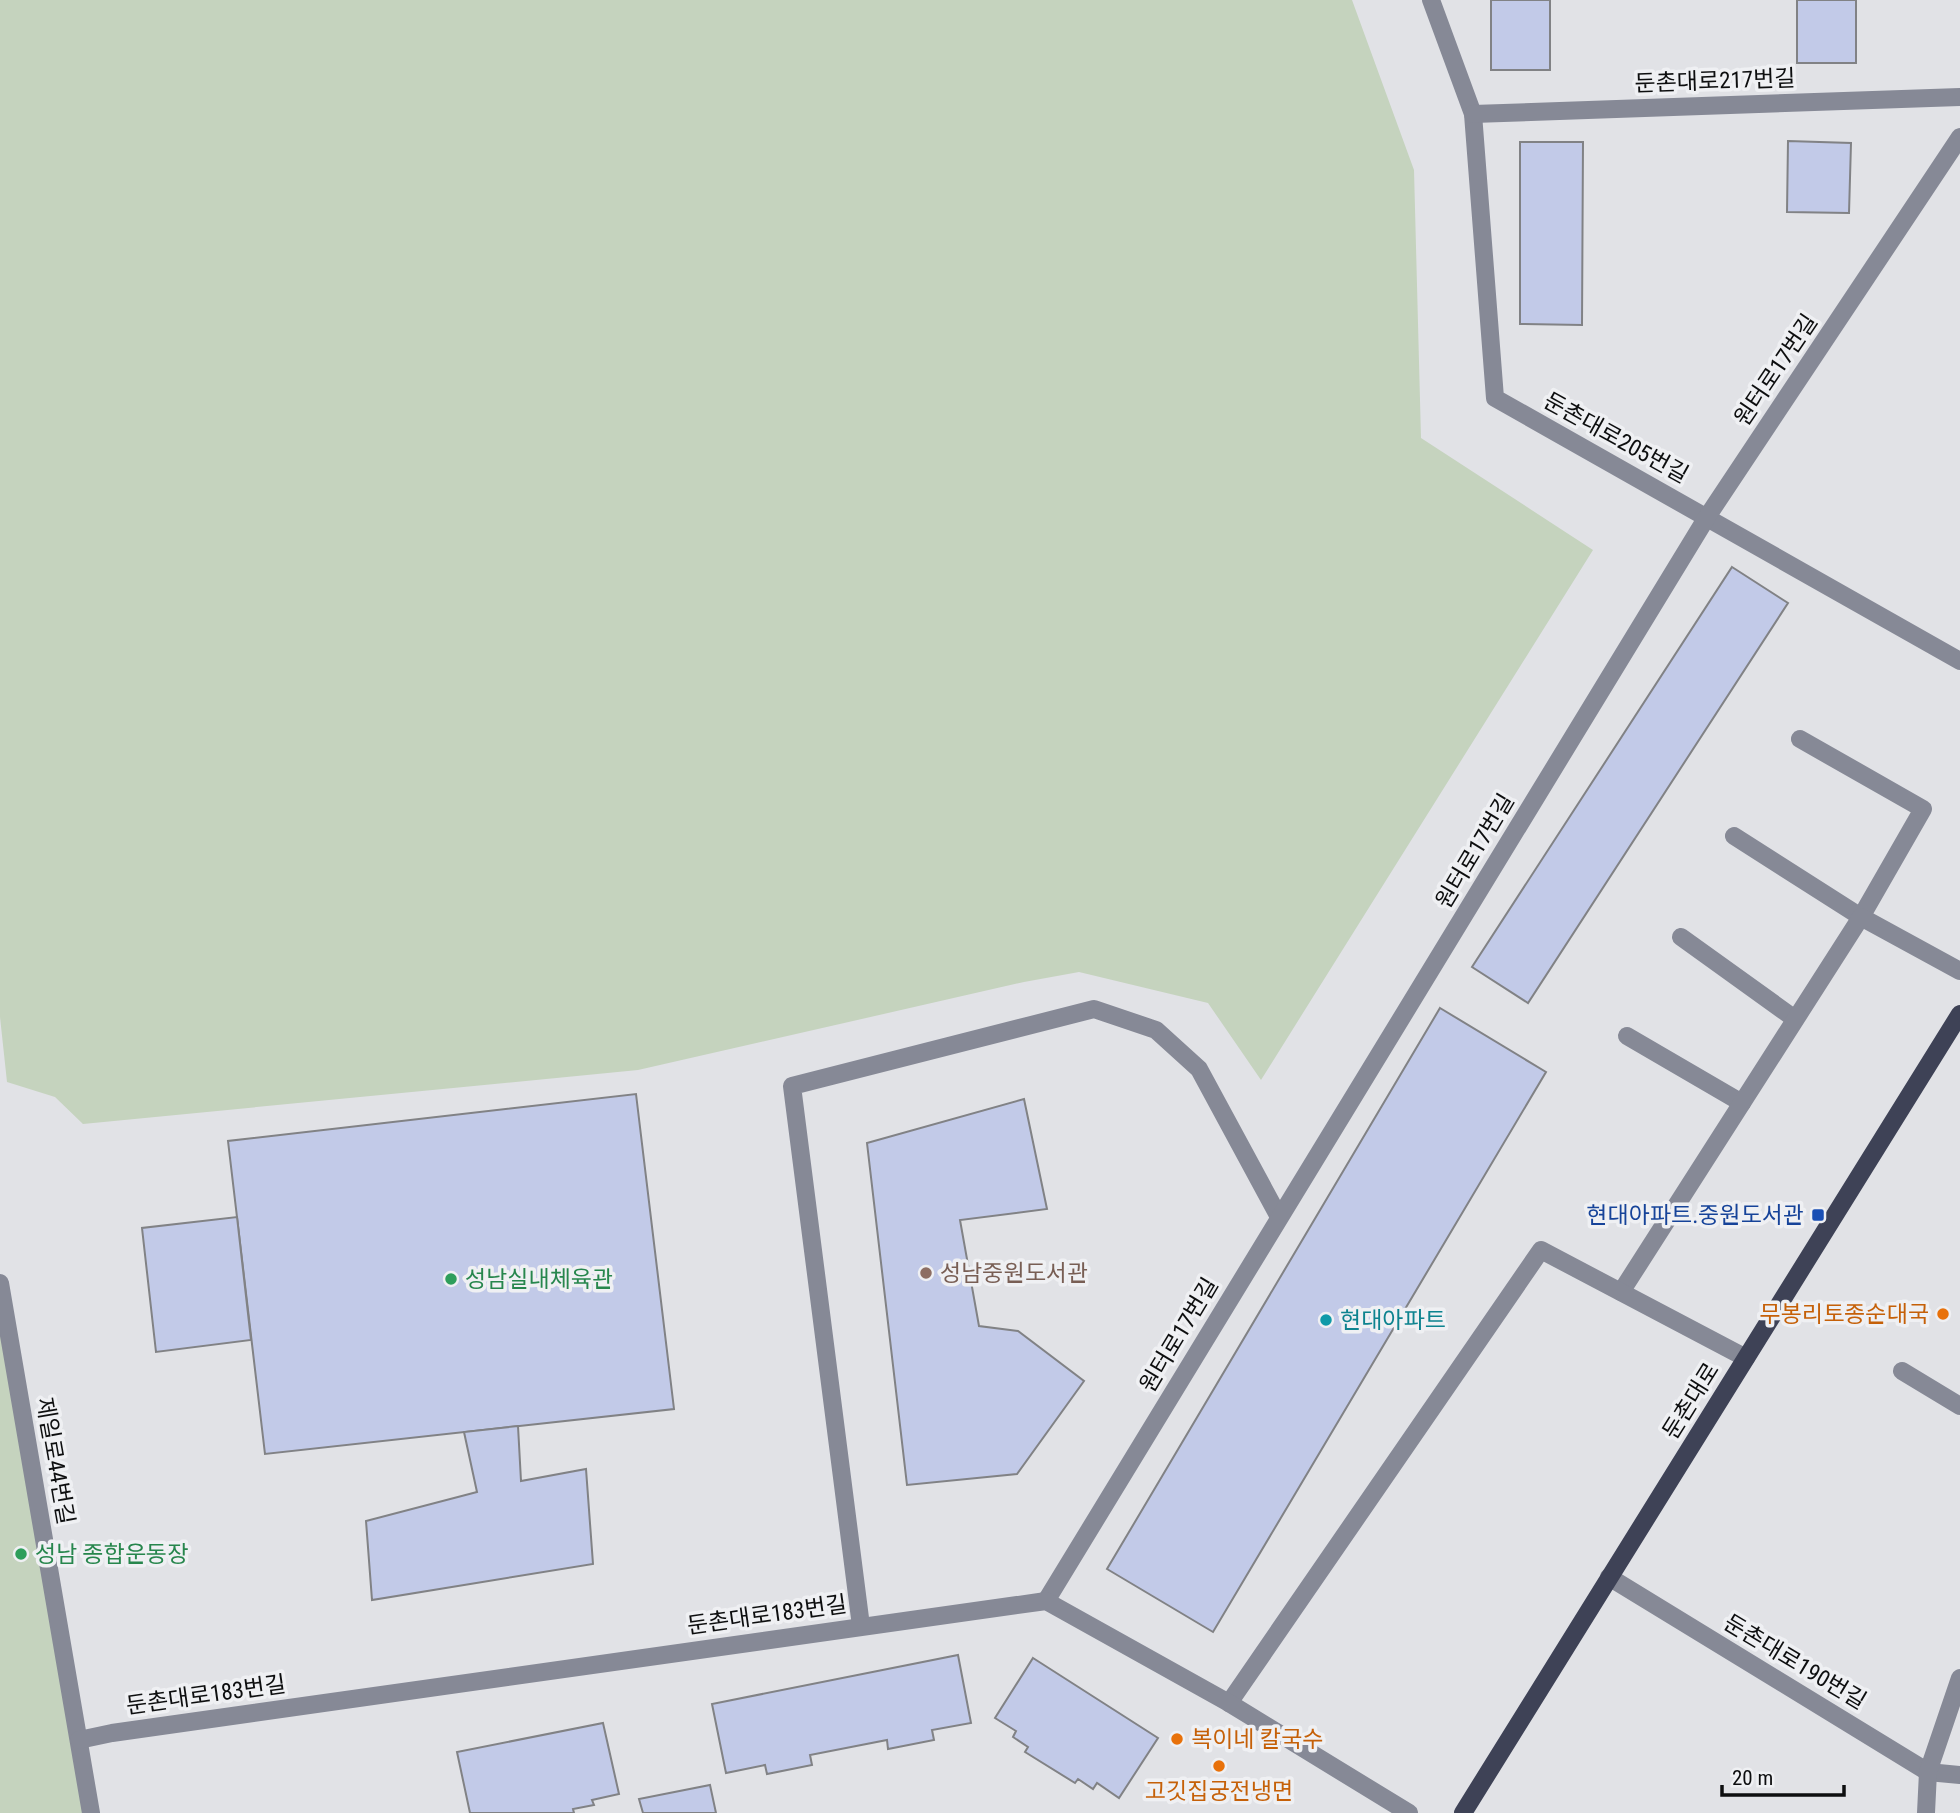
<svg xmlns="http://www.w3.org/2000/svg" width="1960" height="1813" viewBox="0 0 1960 1813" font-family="'Roboto Condensed','Noto Sans KR',sans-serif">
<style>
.green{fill:#c5d3be}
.building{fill:#c2cae8;stroke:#818285;stroke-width:2}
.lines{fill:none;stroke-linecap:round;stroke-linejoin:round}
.service{stroke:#868996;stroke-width:18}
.minor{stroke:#868996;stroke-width:18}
.primary{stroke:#3e4256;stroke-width:18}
.transit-dot{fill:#1a4fb4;stroke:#eff0f3;stroke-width:2.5}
.education-dot{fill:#8d6e63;stroke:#eff0f3;stroke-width:2.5}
.leisure-dot{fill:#2e9e5b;stroke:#eff0f3;stroke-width:2.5}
.food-dot{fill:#e8710a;stroke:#eff0f3;stroke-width:2.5}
.culture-dot{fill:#0f9aa8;stroke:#eff0f3;stroke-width:2.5}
.labels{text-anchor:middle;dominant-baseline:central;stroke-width:7;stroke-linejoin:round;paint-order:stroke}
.street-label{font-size:23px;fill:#0d0e0f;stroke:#eff0f3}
.transit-label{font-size:23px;fill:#164399;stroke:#eff0f3;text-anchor:end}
.education-label{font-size:23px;fill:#785e54;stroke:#eff0f3;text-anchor:start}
.leisure-label{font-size:23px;fill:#27864d;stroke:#eff0f3;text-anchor:start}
.food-label{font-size:23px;fill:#c56008;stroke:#eff0f3;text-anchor:end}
.culture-label{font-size:23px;fill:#0d838f;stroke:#eff0f3;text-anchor:start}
</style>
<rect width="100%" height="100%" fill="#e1e2e6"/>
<g class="green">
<path d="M0 0H1352L1414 170 1421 438 1593 550 1261 1080 1208 1003 1079 972 1024 982 638 1070 83 1124 55 1097 7 1082 0 1017Z"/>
<path d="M0 1295 85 1813H0Z"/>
</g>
<g class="building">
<rect x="1491" y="0" width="59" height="70"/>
<rect x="1797" y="0" width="59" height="63"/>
<path d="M1788 141 1851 143 1849 213 1787 212Z"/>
<path d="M1520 142H1583L1582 325 1520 324Z"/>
<path d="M1732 567 1788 603 1528 1003 1472 967Z"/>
<path d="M1440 1008 1546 1072 1213 1632 1107 1569Z"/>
<path d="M636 1094 674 1409 265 1454 228 1141Z"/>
<path d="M1024 1099 1047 1209 960 1220 979 1326 1018 1331 1084 1381 1017 1474 907 1485 867 1143Z"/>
<path d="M237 1217 251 1340 156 1352 142 1228Z"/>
<path d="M518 1426 521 1481 586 1469 593 1564 372 1600 366 1521 477 1492 464 1432Z"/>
<path d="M958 1655 971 1723 932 1730 934 1740 888 1749 887 1740 810 1755 812 1765 767 1774 765 1765 726 1773 712 1704Z"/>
<path d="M1033 1658 1158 1738 1119 1798 1097 1783 1093 1789 1078 1779 1075 1783 1025 1752 1028 1747 1013 1737 1016 1731 995 1718Z"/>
<path d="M603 1723 619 1794 592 1800 594 1805 573 1809 574 1813H470L457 1752Z"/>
<path d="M710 1785 716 1813H643L639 1799Z"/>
</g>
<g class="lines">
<g class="service">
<path d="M1734 836 1861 917 1923 809 1800 739"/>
<path d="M1681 937 1795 1019"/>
<path d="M1627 1036 1742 1103"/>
<path d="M1621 1292 1861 917 1960 971"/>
<path d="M861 1626 792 1086 1094 1009 1156 1030 1199 1069 1279 1217"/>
<path d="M1229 1703 1541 1250 1746 1358"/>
</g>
<g class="minor">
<path d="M1431 0 1473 114 1495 398 1960 661"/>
<path d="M1473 114 1960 97"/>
<path d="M0 1283 91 1813"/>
<path d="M1902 1371 1960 1406"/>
<path d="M1609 1577 1928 1772 1960 1775"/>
<path d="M1046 1601 1707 517 1960 137"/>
<path d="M79 1740 112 1733 1046 1601 1229 1703 1409 1813"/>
<path d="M1926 1813 1928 1772 1960 1678"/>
</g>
<path class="primary" d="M1463 1813 1960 1014"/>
</g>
<rect class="transit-dot" x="1811" y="1208" width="14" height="14" rx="3.5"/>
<circle class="education-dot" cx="926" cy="1273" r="7"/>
<g class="leisure-dot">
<circle cx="451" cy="1279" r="7"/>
<circle cx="21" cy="1554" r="7"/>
</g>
<g class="food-dot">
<circle cx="1943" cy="1314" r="7"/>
<circle cx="1177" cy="1739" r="7"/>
<circle cx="1219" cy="1766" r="7"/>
</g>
<circle class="culture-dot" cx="1326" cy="1320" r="7"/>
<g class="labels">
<g class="street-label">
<text transform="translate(1715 81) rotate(-2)">둔촌대로217번길</text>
<text transform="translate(1776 370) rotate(-56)">원터로17번길</text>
<text transform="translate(1616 438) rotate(29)">둔촌대로205번길</text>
<text transform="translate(1475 851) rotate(-59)">원터로17번길</text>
<text transform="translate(1179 1335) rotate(-59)">원터로17번길</text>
<text transform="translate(1691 1401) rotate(-58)">둔촌대로</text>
<text transform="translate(55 1461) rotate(80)">제일로44번길</text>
<text transform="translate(767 1615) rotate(-8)">둔촌대로183번길</text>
<text transform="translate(1795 1662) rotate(31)">둔촌대로190번길</text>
<text transform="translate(206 1695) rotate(-8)">둔촌대로183번길</text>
</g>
<g class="transit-label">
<text x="1804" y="1215">현대아파트.중원도서관</text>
</g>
<g class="education-label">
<text x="940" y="1273">성남중원도서관</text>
</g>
<g class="leisure-label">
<text x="465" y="1279">성남실내체육관</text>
<text x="35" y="1554">성남 종합운동장</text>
</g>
<g class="food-label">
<text x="1929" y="1314">무봉리토종순대국</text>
<text x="1191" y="1739" text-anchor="start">복이네 칼국수</text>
<text x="1219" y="1791" text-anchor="middle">고깃집궁전냉면</text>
</g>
<g class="culture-label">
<text x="1340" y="1320">현대아파트</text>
</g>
</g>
<path d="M1722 1785v10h122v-10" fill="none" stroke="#0d0e0f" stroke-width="3.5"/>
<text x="1732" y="1785" font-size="21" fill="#0d0e0f" stroke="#eff0f3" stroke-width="5" paint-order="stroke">20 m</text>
</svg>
